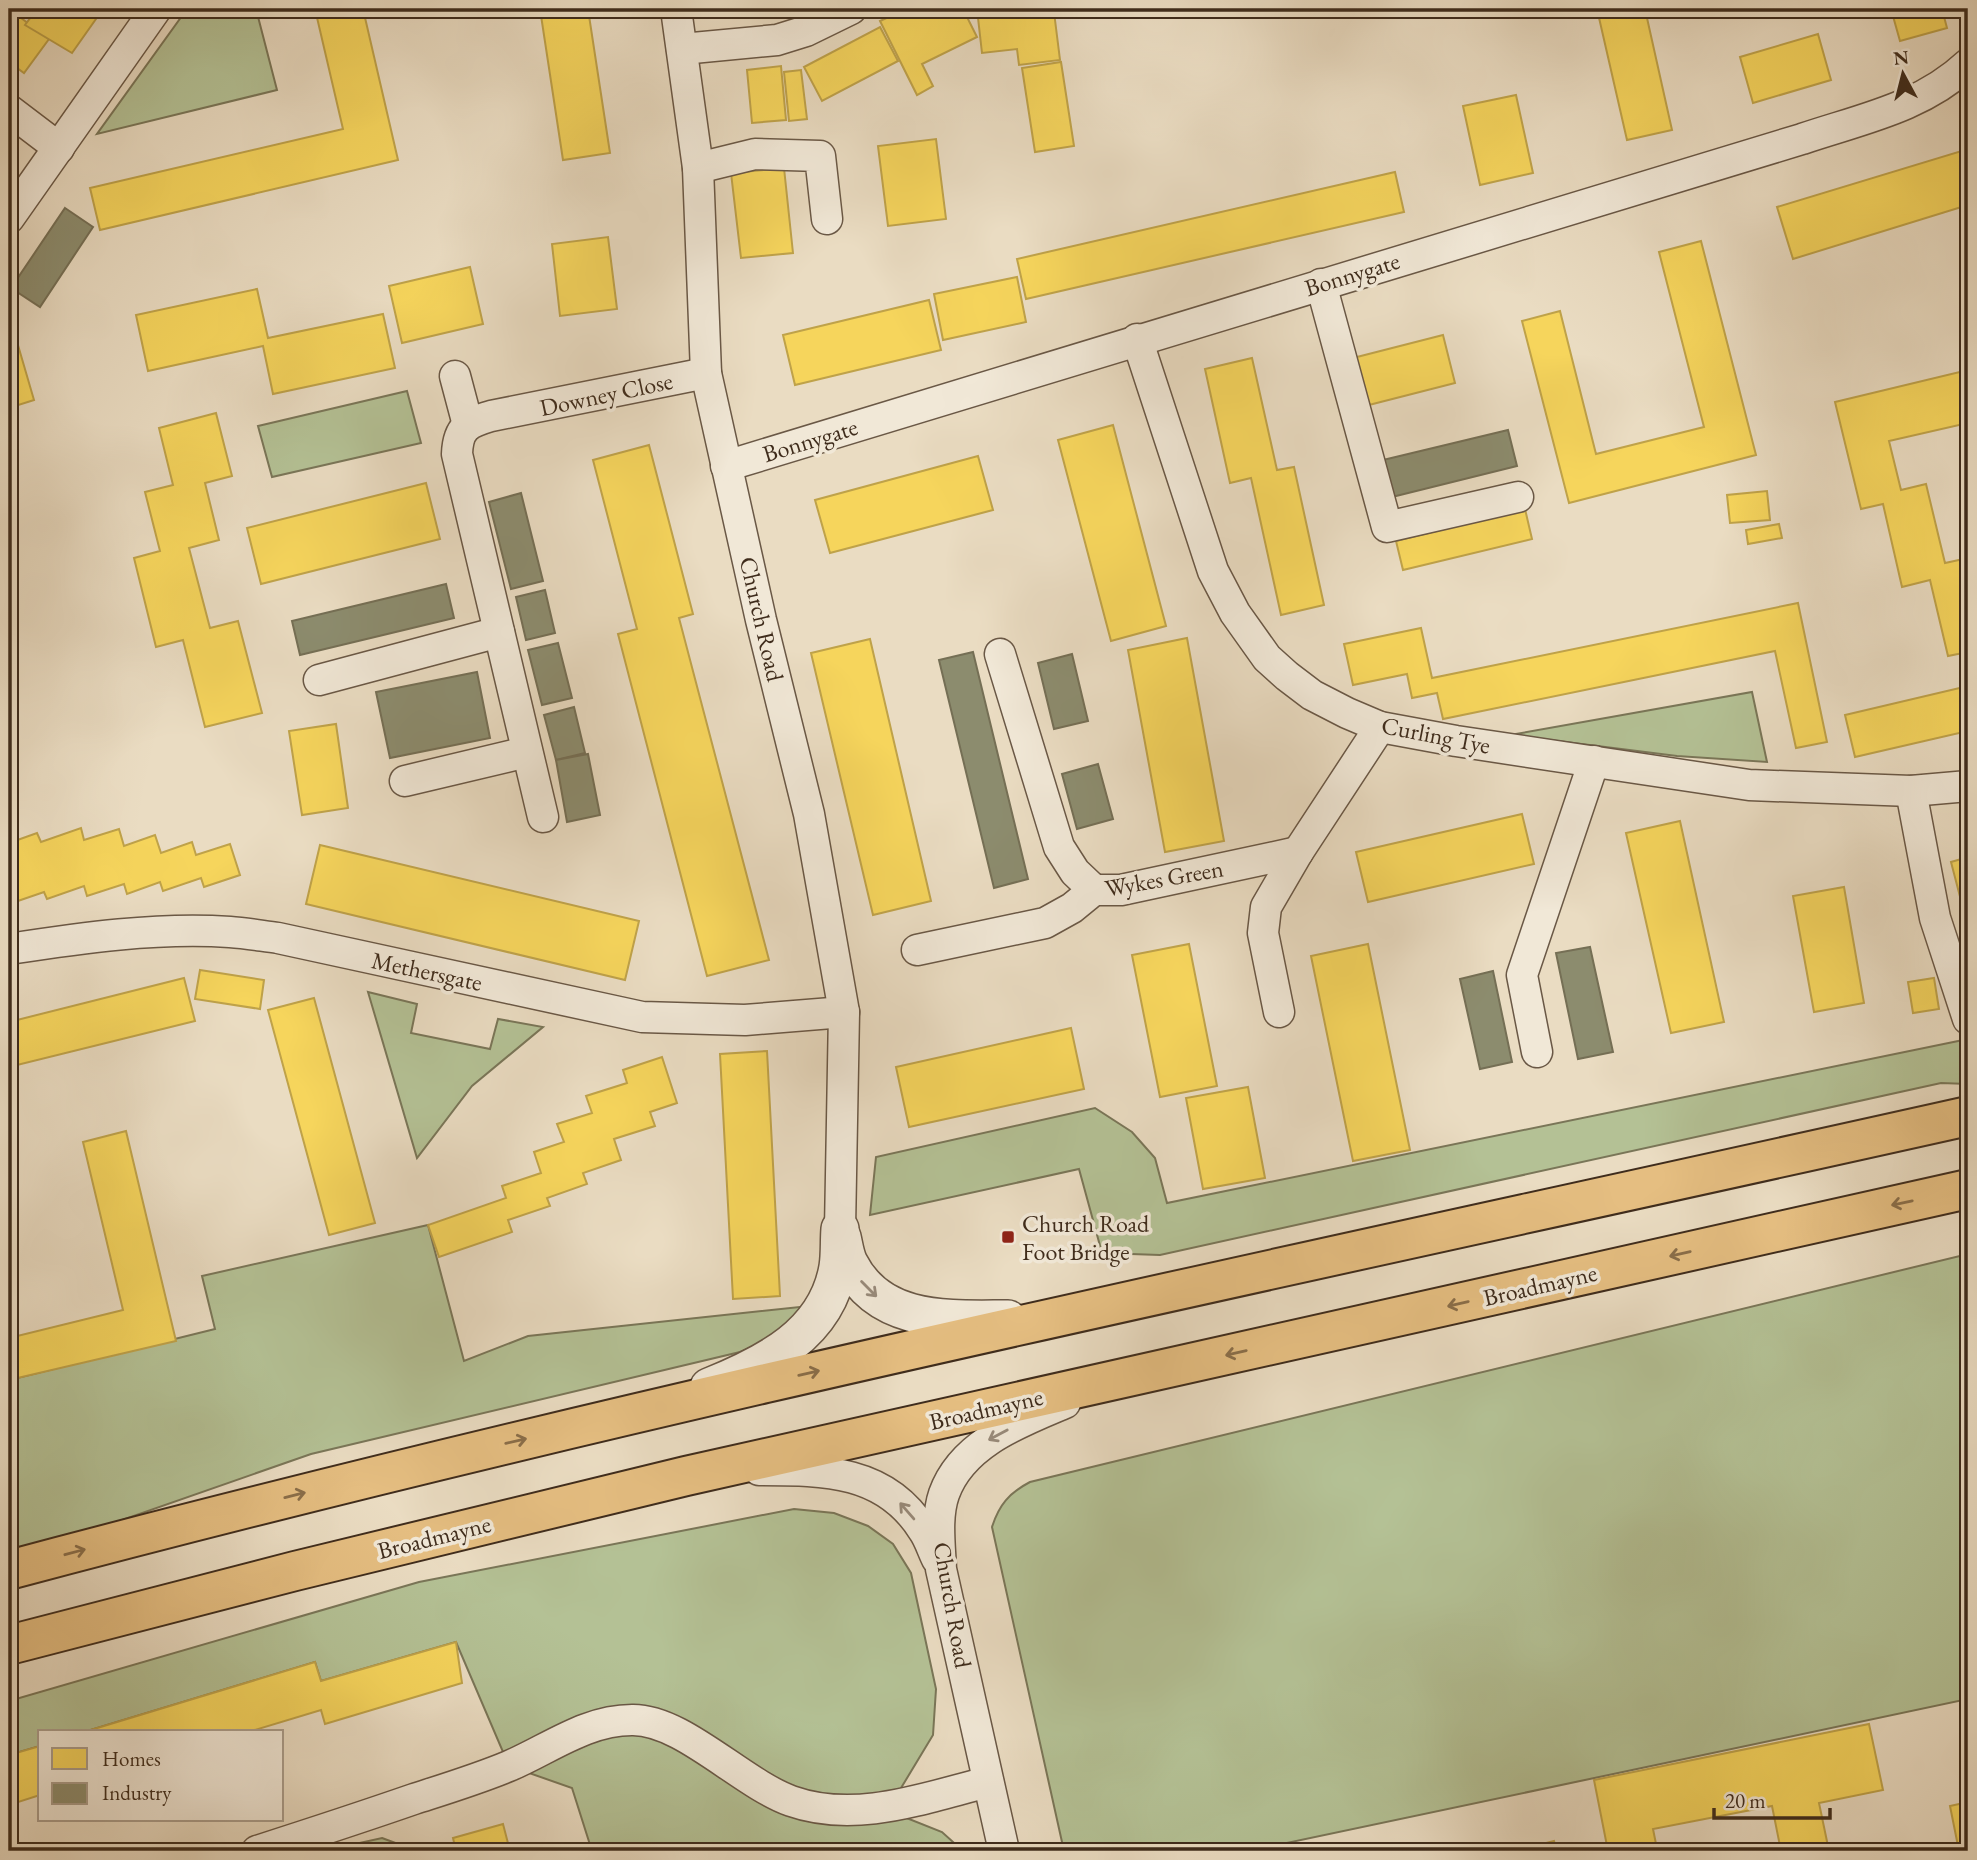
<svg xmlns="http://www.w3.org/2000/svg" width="1977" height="1860" viewBox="0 0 1977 1860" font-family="'EB Garamond',serif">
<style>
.green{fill:#b4c195;stroke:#7a7658;stroke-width:2}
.homes{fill:#f6d55c;stroke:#bfa249;stroke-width:2}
.industry{fill:#8c8c6e;stroke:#756f55;stroke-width:2}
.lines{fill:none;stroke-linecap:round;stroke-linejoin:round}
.minor-casing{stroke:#6a5846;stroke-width:33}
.tertiary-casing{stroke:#6a5846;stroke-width:40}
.primary-casing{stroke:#3f2c1c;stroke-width:42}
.minor{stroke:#f1e8d7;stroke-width:30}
.tertiary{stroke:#f1e8d7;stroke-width:37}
.primary{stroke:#e5be81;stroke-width:38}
.oneway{stroke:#8a6e49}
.oneway2{stroke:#988a7a}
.poi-dot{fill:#8f2418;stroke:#f1e8d7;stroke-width:2.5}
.labels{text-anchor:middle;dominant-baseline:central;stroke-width:7;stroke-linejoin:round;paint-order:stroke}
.street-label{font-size:24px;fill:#3f2c1c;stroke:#f1e8d7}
.poi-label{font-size:24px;fill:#3f2c1c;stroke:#f1e8d7;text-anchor:start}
</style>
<rect width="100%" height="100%" fill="#eadcc2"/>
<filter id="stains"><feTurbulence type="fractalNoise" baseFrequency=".00286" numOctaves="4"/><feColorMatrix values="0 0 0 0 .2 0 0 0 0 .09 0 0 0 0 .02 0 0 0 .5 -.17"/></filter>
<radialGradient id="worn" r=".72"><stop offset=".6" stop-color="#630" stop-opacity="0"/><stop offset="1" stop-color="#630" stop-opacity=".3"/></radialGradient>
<g class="green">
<path d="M187 9H256L277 90 97 134Z"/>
<path d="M407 391 421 443 272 477 258 426Z"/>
<path d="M1752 692 1767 762 1677 756 1510 735Z"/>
<path d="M368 992 417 1004 411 1033 490 1049 498 1019 543 1027 472 1086 417 1158Z"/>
<path d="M1968 1039V1084L1941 1083 1160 1255 1102 1253 1079 1169 870 1215 876 1157 1095 1108 1132 1132 1155 1158 1167 1203Z"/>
<path d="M428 1225 464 1361 528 1336 809 1306 776 1337 740 1352 311 1454 102 1527 9 1553V1380L215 1329 202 1276Z"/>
<path d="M1968 1254V1699L1249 1851H1064L992 1527C999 1505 1009 1493 1030 1482Z"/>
<path d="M794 1509 834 1513 868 1526 893 1544 911 1573 936 1689 933 1735 898 1793 904 1817 942 1832 963 1851H793L783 1845 763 1851H592L572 1788 509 1766 456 1642 321 1681 315 1662 84 1732H40V1746L9 1755V1701L419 1582Z"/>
<path d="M382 1838 417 1851H357L355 1844Z"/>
</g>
<g class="homes">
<path d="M9 9 49 39 24 73 9 62Z"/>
<path d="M37 9H103L72 53 25 25Z"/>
<path d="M315 9H363L398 160 100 230 90 188 343 129Z"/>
<path d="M540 9H588L610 153 563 160Z"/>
<path d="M906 9H963L977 37 922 64 933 86 917 95 880 21Z"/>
<path d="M977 9H1083L1054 12 1060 60 1019 65 1017 49 982 53Z"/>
<path d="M1597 9H1645L1672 130 1627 140Z"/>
<path d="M1891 9H1942L1947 28 1900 41Z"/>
<path d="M880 27 898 61 822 101 804 67Z"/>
<path d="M1818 34 1831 80 1753 103 1740 57Z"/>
<path d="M1061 62 1074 146 1035 152 1022 68Z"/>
<path d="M781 66 786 120 752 123 747 70Z"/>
<path d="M801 70 807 119 789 121 784 72Z"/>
<path d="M1516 95 1533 173 1480 185 1463 106Z"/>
<path d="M936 139 946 219 888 226 878 146Z"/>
<path d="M1968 149V205L1793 259 1777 207Z"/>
<path d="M784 168 793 253 741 258 731 173Z"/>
<path d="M1395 172 1404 212 1026 299 1017 259Z"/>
<path d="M608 237 617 309 560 316 552 244Z"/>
<path d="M1701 241 1756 455 1569 503 1522 321 1560 311 1596 454 1704 427 1659 252Z"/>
<path d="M470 267 483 324 402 343 389 286Z"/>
<path d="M1017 277 1026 322 943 340 934 294Z"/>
<path d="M257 289 268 338 383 314 395 368 273 394 263 346 148 371 136 315Z"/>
<path d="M929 300 941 350 795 385 783 335Z"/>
<path d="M13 328 34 400 9 408V330Z"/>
<path d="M1443 335 1455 383 1365 406 1353 358Z"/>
<path d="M1252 358 1277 470 1294 467 1324 605 1281 615 1251 478 1230 483 1205 369Z"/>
<path d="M1968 370V423L1889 441 1901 490 1926 484 1945 563 1968 558V652L1948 656 1930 580 1902 587 1883 504 1861 509 1835 402Z"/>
<path d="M216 413 232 476 205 483 219 540 189 548 210 628 238 621 262 713 205 727 183 640 156 647 134 558 160 551 145 492 173 485 159 428Z"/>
<path d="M1113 425 1166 626 1111 641 1058 440Z"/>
<path d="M649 445 693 614 679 618 769 960 707 976 618 634 637 629 593 460Z"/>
<path d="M978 456 993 510 830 553 815 500Z"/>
<path d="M426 483 440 539 261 584 247 528Z"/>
<path d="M1767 491 1770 520 1730 523 1727 495Z"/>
<path d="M1525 509 1532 539 1403 570 1396 541Z"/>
<path d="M1779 524 1782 538 1748 544 1746 530Z"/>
<path d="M1798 603 1827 742 1796 748 1775 651 1443 719 1437 693 1412 698 1407 674 1353 685 1344 644 1421 628 1432 678Z"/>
<path d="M1187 638 1224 841 1165 852 1128 650Z"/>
<path d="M870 639 931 901 873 915 811 653Z"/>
<path d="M1968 686V731L1855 757 1845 715Z"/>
<path d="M336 724 348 808 302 815 289 731Z"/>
<path d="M9 762 15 782 9 784Z"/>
<path d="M1522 814 1534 864 1368 902 1356 852Z"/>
<path d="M1680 821 1724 1022 1671 1033 1626 833Z"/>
<path d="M81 828 84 840 119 829 124 846 155 835 161 853 192 842 196 855 230 844 240 875 204 887 201 878 163 891 160 882 127 894 124 884 87 896 84 886 47 899 44 892 9 904V843L37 833 41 842Z"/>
<path d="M320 845 639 921 625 980 306 904Z"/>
<path d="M1968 857V911L1964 912 1951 862Z"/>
<path d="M1844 887 1864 1003 1814 1012 1793 896Z"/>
<path d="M1189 944 1217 1086 1160 1097 1132 955Z"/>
<path d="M1368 944 1410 1150 1353 1161 1311 956Z"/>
<path d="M200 970 264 980 260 1009 195 999Z"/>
<path d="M184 978 195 1021 9 1067V1022Z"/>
<path d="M1934 978 1939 1009 1913 1013 1908 982Z"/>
<path d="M314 998 375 1223 329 1235 268 1010Z"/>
<path d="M1071 1028 1084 1089 909 1127 896 1067Z"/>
<path d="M767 1051 780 1296 733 1299 720 1054Z"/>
<path d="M662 1057 677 1103 650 1112 655 1126 614 1139 621 1160 583 1173 587 1184 547 1198 550 1206 508 1220 512 1232 439 1257 428 1225 506 1198 502 1186 541 1173 534 1152 564 1142 557 1124 592 1113 586 1096 627 1083 623 1070Z"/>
<path d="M1248 1087 1265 1178 1203 1189 1186 1098Z"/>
<path d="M126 1131 176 1341 9 1380V1338L123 1310 83 1142Z"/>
<path d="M456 1642 462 1683 325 1724 321 1710 248 1732H84L315 1662 321 1681Z"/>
<path d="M1869 1724 1883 1790 1819 1803 1829 1851H1781L1772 1806 1653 1829 1657 1849 1665 1848 1666 1851H1608L1594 1780Z"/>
<path d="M40 1746V1795L9 1805V1755Z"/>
<path d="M1968 1802V1851H1959L1950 1806Z"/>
<path d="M503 1824 510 1851H456L453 1838Z"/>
<path d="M1554 1841 1557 1851H1516Z"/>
<path d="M1595 1846 1596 1851H1576Z"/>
</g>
<g class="industry">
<path d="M65 208 93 227 40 307 11 288Z"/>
<path d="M1508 430 1517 466 1392 497 1383 460Z"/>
<path d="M521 493 543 581 511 589 489 502Z"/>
<path d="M446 584 454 618 300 655 292 621Z"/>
<path d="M545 590 555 633 526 640 516 597Z"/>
<path d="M558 643 572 698 542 705 528 650Z"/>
<path d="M973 652 1028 879 994 888 939 660Z"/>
<path d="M1072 654 1088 721 1054 729 1038 663Z"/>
<path d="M477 672 490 738 390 758 376 692Z"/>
<path d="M574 707 585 753 556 760 544 715Z"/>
<path d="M588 754 600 815 567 822 556 760Z"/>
<path d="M1098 764 1113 819 1077 829 1062 774Z"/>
<path d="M1590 947 1613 1052 1578 1059 1556 953Z"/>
<path d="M1493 971 1512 1062 1480 1069 1460 979Z"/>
</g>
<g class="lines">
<defs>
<g id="minor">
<path d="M676 9 698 168 706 373 761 620 809 814 844 1012 840 1229"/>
<path d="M682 49 777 40 806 31 851 9"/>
<path d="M9 110 59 148"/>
<path d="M698 168 755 154 820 156 827 219"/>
<path d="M9 218 156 9"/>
<path d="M1321 284 1387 527 1518 497"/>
<path d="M1137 339 1213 571 1235 613 1267 658 1287 676 1312 695 1347 713 1380 727 1456 741 1749 785 1911 791 1968 786"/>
<path d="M455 376 468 425"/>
<path d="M726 466 1802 139C1861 119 1921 108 1968 64"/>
<path d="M1000 654 1059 847 1075 872 1094 890"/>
<path d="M319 680 499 632"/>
<path d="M405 781 527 752"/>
<path d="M1911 791 1935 918 1968 1019"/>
<path d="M543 817 457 454C458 427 468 423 491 416L706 373"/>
<path d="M9 949C81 938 157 927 230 932 246 933 262 936 278 938L642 1017 745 1020 844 1012"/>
<path d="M917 950 1045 923 1072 908 1094 890H1121L1298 852"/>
<path d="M1279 1012 1263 933 1266 907 1298 852 1380 727"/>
<path d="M1537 1052 1522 975 1594 761"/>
<path d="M759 1470C822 1470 885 1469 923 1530 929 1538 932 1549 937 1559"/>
<path d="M257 1851C310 1834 362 1817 414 1799 445 1789 478 1779 509 1766 549 1749 586 1720 632 1720 682 1719 741 1783 791 1801 856 1824 924 1798 988 1782"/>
<path d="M1004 1851 941 1569C940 1545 936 1517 944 1494 962 1443 1020 1422 1065 1403"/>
</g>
<g id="tertiary">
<path d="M842 1237C844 1245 845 1255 849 1263 880 1325 950 1319 1008 1319"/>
<path d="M709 1387C766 1364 827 1334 838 1267 840 1255 839 1241 840 1229"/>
</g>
<g id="primary">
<path d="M9 1570C657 1397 1314 1262 1968 1116"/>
<path d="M9 1645 295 1571 686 1476 1968 1189"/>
</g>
</defs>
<use href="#minor" class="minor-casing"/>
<use href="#tertiary" class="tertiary-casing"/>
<use href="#primary" class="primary-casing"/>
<use href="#minor" class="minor"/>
<use href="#tertiary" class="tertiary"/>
<use href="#primary" class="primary"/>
</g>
<defs><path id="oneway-shaft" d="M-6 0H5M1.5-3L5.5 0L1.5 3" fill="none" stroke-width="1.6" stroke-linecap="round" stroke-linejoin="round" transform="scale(1.75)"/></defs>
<g class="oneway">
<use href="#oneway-shaft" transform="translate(1902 1203) rotate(168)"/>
<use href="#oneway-shaft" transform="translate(1680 1254) rotate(167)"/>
<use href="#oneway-shaft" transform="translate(1458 1304) rotate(167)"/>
<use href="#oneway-shaft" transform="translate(1236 1353) rotate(167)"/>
<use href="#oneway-shaft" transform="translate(809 1373) rotate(-13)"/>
<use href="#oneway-shaft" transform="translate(516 1441) rotate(-13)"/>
<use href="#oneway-shaft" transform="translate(295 1495) rotate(-14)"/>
<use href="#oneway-shaft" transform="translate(75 1552) rotate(-15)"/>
</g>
<g class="oneway2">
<use href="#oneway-shaft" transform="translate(869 1289) rotate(45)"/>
<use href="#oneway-shaft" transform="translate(998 1435) rotate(152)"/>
<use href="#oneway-shaft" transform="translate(907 1511) rotate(-131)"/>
</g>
<rect class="poi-dot" x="1001" y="1230" width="14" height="14" rx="3.5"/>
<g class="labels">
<g class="street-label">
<text transform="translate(1352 274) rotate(-17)">Bonnygate</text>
<text transform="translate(606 394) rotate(-12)">Downey Close</text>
<text transform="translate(810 440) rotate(-17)">Bonnygate</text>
<text transform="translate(762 619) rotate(77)">Church Road</text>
<text transform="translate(1436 735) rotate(11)">Curling Tye</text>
<text transform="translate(1164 878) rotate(-10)">Wykes Green</text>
<text transform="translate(427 971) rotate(12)">Methersgate</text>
<text transform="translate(1540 1285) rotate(-13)">Broadmayne</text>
<text transform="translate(986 1409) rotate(-13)">Broadmayne</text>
<text transform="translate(434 1537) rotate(-14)">Broadmayne</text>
<text transform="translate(953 1605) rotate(80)">Church Road</text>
</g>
<g class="poi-label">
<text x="1022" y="1223">Church Road<tspan x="1022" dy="28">Foot Bridge</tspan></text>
</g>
</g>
<rect width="1977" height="1860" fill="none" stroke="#eadcc2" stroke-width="35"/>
<rect x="10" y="10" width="1956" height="1839" fill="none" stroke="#3f2c1c" stroke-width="3.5"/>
<rect x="18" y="18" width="1942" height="1825" fill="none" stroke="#3f2c1c" stroke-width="2"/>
<rect x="38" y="1730" width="245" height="91" fill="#f1e8d7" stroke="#aa9d8c" stroke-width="2"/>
<rect x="52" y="1748" width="35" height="21" fill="#f6d55c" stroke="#aa9d8c" stroke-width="2"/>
<text x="102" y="1766" font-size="21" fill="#3f2c1c">Homes</text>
<rect x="52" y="1783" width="35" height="21" fill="#8c8c6e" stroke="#aa9d8c" stroke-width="2"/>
<text x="102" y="1800" font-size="21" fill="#3f2c1c">Industry</text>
<g transform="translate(1903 74) rotate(353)" stroke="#f1e8d7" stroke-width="5" paint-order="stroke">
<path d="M0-5L12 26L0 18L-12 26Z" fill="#3f2c1c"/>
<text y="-10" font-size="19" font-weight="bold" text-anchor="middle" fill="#3f2c1c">N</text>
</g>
<path d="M1714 1808v10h116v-10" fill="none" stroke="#3f2c1c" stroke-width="3.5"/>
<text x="1725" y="1808" font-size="21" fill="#3f2c1c" stroke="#f1e8d7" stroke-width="5" paint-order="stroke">20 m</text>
<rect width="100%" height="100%" filter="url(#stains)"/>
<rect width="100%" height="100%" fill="url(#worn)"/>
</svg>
